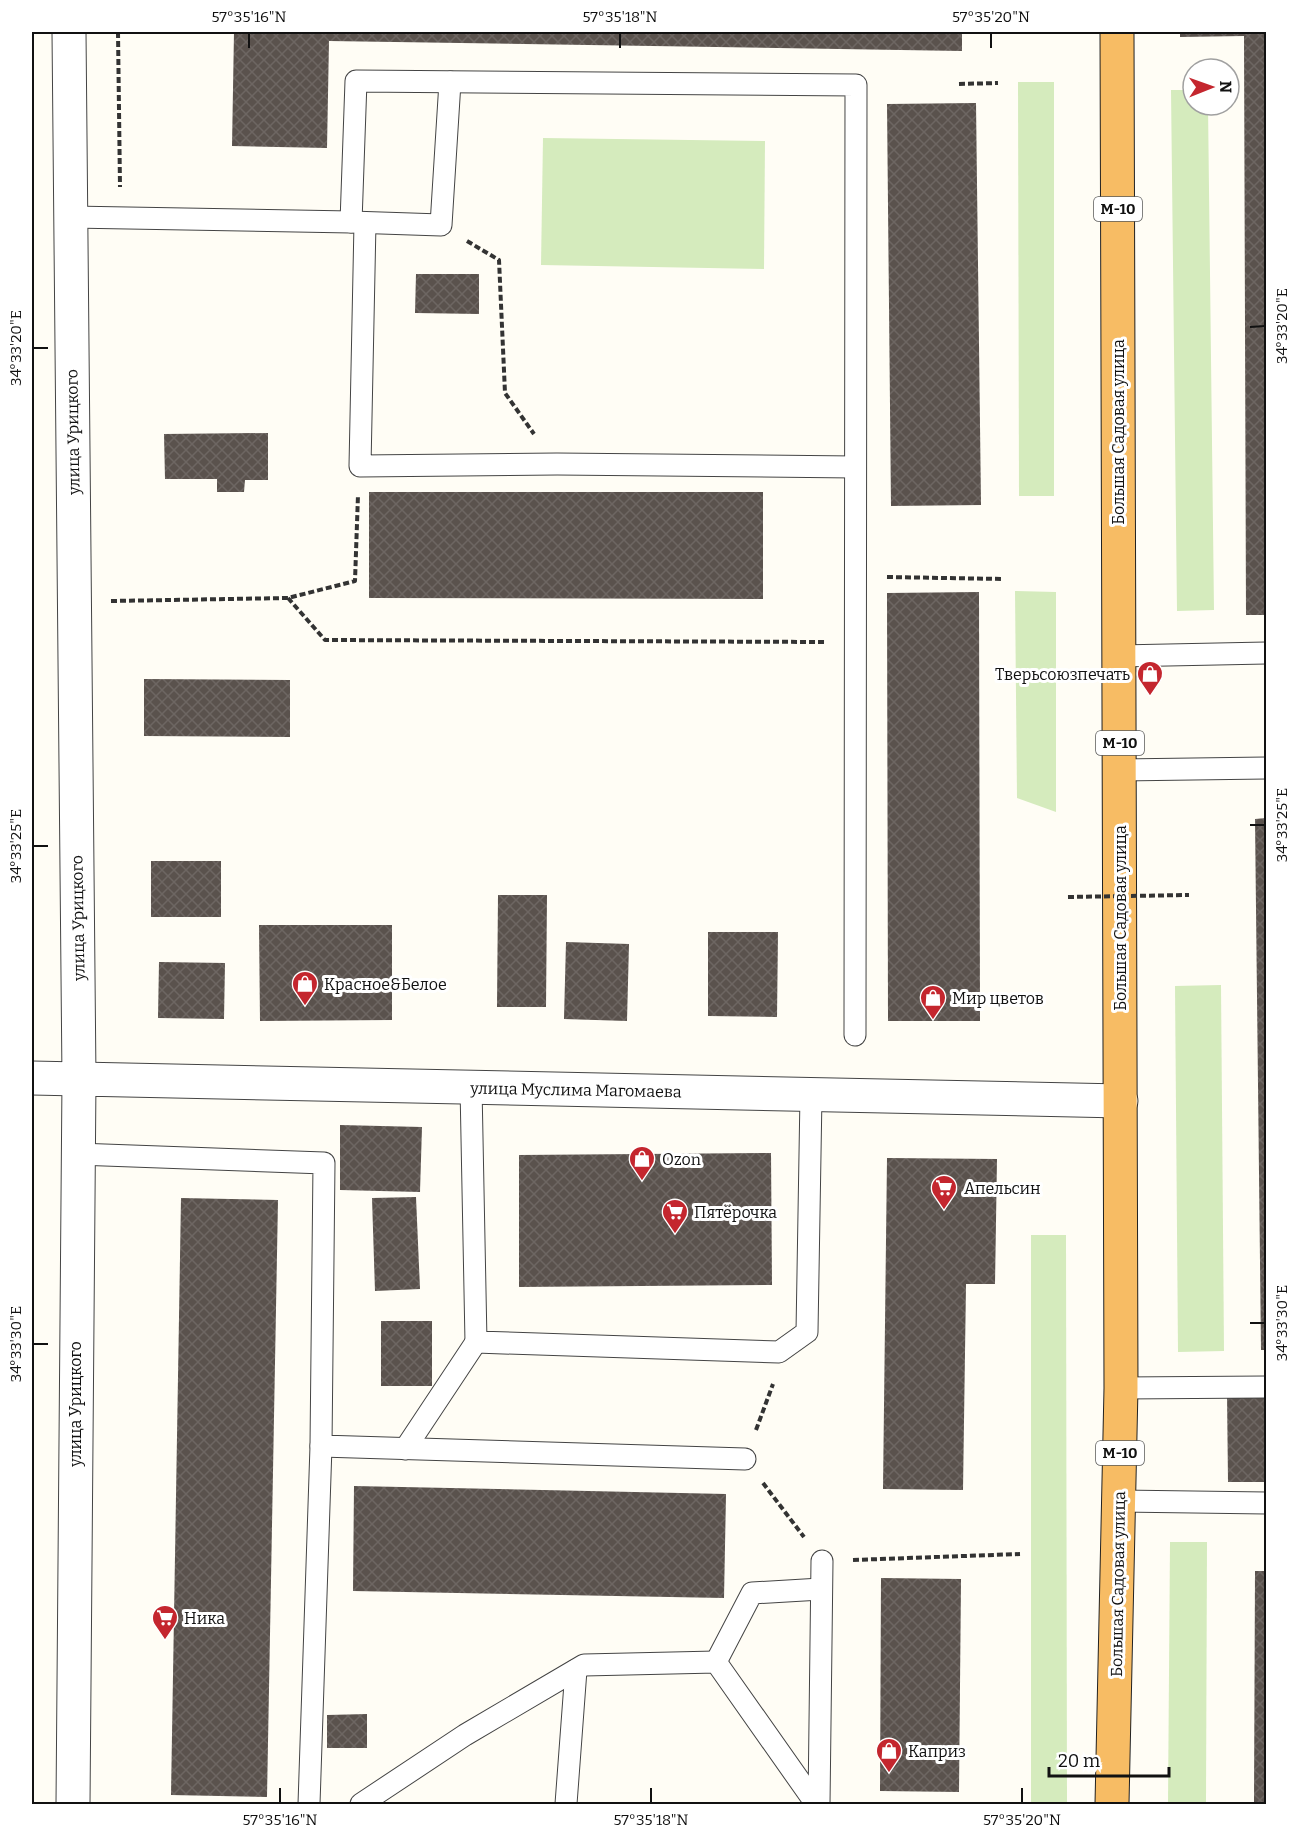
<svg xmlns="http://www.w3.org/2000/svg" width="1298" height="1836" viewBox="0 0 1298 1836" font-family="Bitter,serif">
<style>
.grass{fill:#d5ebbd}
.building{fill:url(#building-cross-hatch)}
.lines{fill:none;stroke-linecap:round;stroke-linejoin:round}
.service-casing{stroke:#444;stroke-width:23}
.minor-casing{stroke:#444;stroke-width:35}
.tertiary-casing{stroke:#444;stroke-width:35}
.trunk-casing{stroke:#222;stroke-width:35}
.path{stroke:#333;stroke-width:4;stroke-dasharray:6 3;stroke-linecap:butt}
.service{stroke:#fff;stroke-width:21}
.minor{stroke:#fff;stroke-width:33}
.tertiary{stroke:#fff;stroke-width:33}
.trunk{stroke:#f7bc64;stroke-width:33}
.path-bridge{stroke:#333;stroke-width:4;stroke-dasharray:6 3;stroke-linecap:butt}
.ticks{fill:none;stroke:#111;stroke-width:2}
.labels{text-anchor:middle;dominant-baseline:central;stroke-width:6;stroke-linejoin:round;paint-order:stroke}
.shield{fill:#fff;stroke:#585858;stroke-width:1.5}
.shield-label{font-size:15px;font-weight:bold;fill:#111}
.street-label{font-size:16px;fill:#111;stroke:#fff}
.poi-label{font-size:16px;fill:#111;stroke:#fff;text-anchor:start}
.neatline{fill:none;stroke:#111;stroke-width:2}
.ticks-label{font-size:15px;text-anchor:middle;fill:#111}
</style>
<defs>
<pattern id="building-cross-hatch" width="8" height="8" patternUnits="userSpaceOnUse" patternTransform="scale(1.5)"><rect width="8" height="8" fill="#5a524d"/><path d="M0 0l8 8M0 8l8-8" fill="none" stroke="#6d6662"/></pattern>
</defs>
<rect width="100%" height="100%" fill="#fffdf5"/>
<g class="grass">
<path d="M1018 82H1054V496H1019Z"/>
<path d="M1171 90H1193V105H1208L1214 610 1177 611Z"/>
<path d="M543 138 765 141 764 269 541 265Z"/>
<path d="M1015 591 1056 592V812L1017 798Z"/>
<path d="M1221 985 1224 1351 1178 1352 1175 986Z"/>
<path d="M1031 1235H1066L1067 1804H1031Z"/>
<path d="M1170 1542H1207L1206 1804H1168Z"/>
</g>
<g class="building">
<path d="M234 32H962V51L329 41 327 148 232 146Z"/>
<path d="M1180 32H1266V615H1246L1244 36 1180 37Z"/>
<path d="M976 103 981 505 891 506 887 104Z"/>
<path d="M416 274H479V314L415 313Z"/>
<path d="M268 433V480H245L244 492H217V479H165L164 434Z"/>
<path d="M369 492H763V599L369 598Z"/>
<path d="M979 592 980 1021H888L887 593Z"/>
<path d="M144 679 290 680V737L144 736Z"/>
<path d="M1266 818V1350H1261L1255 819Z"/>
<rect x="151" y="861" width="70" height="56"/>
<path d="M498 895H547L546 1007H497Z"/>
<path d="M259 925H392V1020L260 1021Z"/>
<path d="M708 932H778L777 1017 708 1016Z"/>
<path d="M566 942 629 944 627 1021 564 1019Z"/>
<path d="M159 962 225 963 224 1019 158 1018Z"/>
<path d="M340 1125 422 1127 420 1192 340 1190Z"/>
<path d="M771 1153 772 1285 519 1287V1155Z"/>
<path d="M887 1158 997 1159 995 1284H966L963 1490 883 1489Z"/>
<path d="M416 1197 420 1289 375 1291 372 1198Z"/>
<path d="M181 1198 278 1200 267 1797 171 1795Z"/>
<rect x="381" y="1321" width="51" height="65"/>
<path d="M1227 1393H1266V1482H1228Z"/>
<path d="M354 1486 726 1494 724 1598 353 1591Z"/>
<path d="M1255 1571H1266V1804H1254Z"/>
<path d="M881 1578 961 1579 959 1792 880 1791Z"/>
<path d="M367 1714V1748H327V1715Z"/>
</g>
<g class="lines">
<defs>
<g id="service">
<path d="M71 217 351 222 356 81 856 85 855 1035"/>
<path d="M351 222 441 225 450 82"/>
<path d="M365 223 360 466 557 464 855 467"/>
<path d="M1119 656 1266 653"/>
<path d="M1120 770 1266 768"/>
<path d="M471 1087 476 1342 779 1352 807 1332 811 1095"/>
<path d="M77 1154 324 1163 321 1446 745 1459"/>
<path d="M1121 1388 1266 1387"/>
<path d="M405 1449 476 1342"/>
<path d="M1120 1501 1266 1503"/>
<path d="M716 1662 752 1593 821 1589"/>
<path d="M309 1804 321 1446"/>
<path d="M361 1804 465 1735 584 1665 716 1662 816 1804"/>
<path d="M566 1804 576 1670"/>
<path d="M819 1804 822 1561"/>
</g>
<path id="minor" d="M32 1078 79 1079 69 32"/>
<path id="tertiary" d="M73 1804 79 1079 1121 1101"/>
<path id="trunk" d="M1112 1804 1121 1388 1117 32"/>
</defs>
<use href="#service" class="service-casing"/>
<use href="#minor" class="minor-casing"/>
<use href="#tertiary" class="tertiary-casing"/>
<use href="#trunk" class="trunk-casing"/>
<g class="path">
<path d="M118 32 120 187"/>
<path d="M959 84 998 83"/>
<path d="M467 241 499 260 505 393 534 434"/>
<path d="M887 577 1003 579"/>
<path d="M288 598 325 640 826 642"/>
<path d="M111 601 288 598 355 581 358 495"/>
<path d="M756 1430 773 1384"/>
<path d="M763 1483 804 1537"/>
<path d="M853 1560 1020 1554"/>
</g>
<use href="#service" class="service"/>
<use href="#minor" class="minor"/>
<use href="#tertiary" class="tertiary"/>
<use href="#trunk" class="trunk"/>
<path class="path-bridge" d="M1068 897 1189 895"/>
</g>
<path class="ticks" d="M249 33V48M620 33V48M991 33V48M1250 327 1265 326M33 348H48M1250 825H1265M33 846H48M1250 1323H1265M33 1344H48M280 1788V1803M651 1788V1803M1022 1788V1803"/>
<defs>
<symbol id="shop-pin" viewBox="-11 -11 22 30"><path d="M0 17L-7.5 6A9.5 9.5 0 1 1 7.5 6Z" fill="#c4262e" stroke="#fff"/><path d="M-5-2.5h2.3a2.7 3.5 0 0 1 5.4 0H5L5.5 6h-11ZM-1.5-2.5h3a1.5 2.3 0 0 0-3 0Z" fill="#fff"/></symbol>
<symbol id="supermarket-pin" viewBox="-11 -11 22 30"><path d="M0 17L-7.5 6A9.5 9.5 0 1 1 7.5 6Z" fill="#c4262e" stroke="#fff"/><path d="M-6-5.5h2.5l.6 2H6L4.5 2H-2.5L-4.4-4H-6ZM-1.5 3.2a1.3 1.3 0 1 0 .1 0ZM3 3.2a1.3 1.3 0 1 0 .1 0Z" fill="#fff"/></symbol>
</defs>
<g fill-rule="evenodd">
<use href="#shop-pin" x="1135" y="659" width="30" height="40"/>
<use href="#shop-pin" x="290" y="969" width="30" height="40"/>
<use href="#shop-pin" x="918" y="983" width="30" height="40"/>
<use href="#shop-pin" x="627" y="1144" width="30" height="40"/>
<use href="#supermarket-pin" x="929" y="1173" width="30" height="40"/>
<use href="#supermarket-pin" x="660" y="1197" width="30" height="40"/>
<use href="#supermarket-pin" x="150" y="1603" width="30" height="40"/>
<use href="#shop-pin" x="874" y="1736" width="30" height="40"/>
</g>
<g class="labels">
<g class="shield">
<rect x="1094" y="197" width="48" height="24" rx="4.5"/>
<rect x="1096" y="731" width="48" height="24" rx="4.5"/>
<rect x="1096" y="1441" width="48" height="24" rx="4.5"/>
</g>
<g class="shield-label">
<text x="1118" y="209">М-10</text>
<text x="1120" y="743">М-10</text>
<text x="1120" y="1453">М-10</text>
</g>
<g class="street-label">
<text transform="translate(73 432) rotate(-91)">улица Урицкого</text>
<text transform="translate(1118 432) rotate(-90)">Большая Садовая улица</text>
<text transform="translate(78 918) rotate(-91)">улица Урицкого</text>
<text transform="translate(1120 918) rotate(-90)">Большая Садовая улица</text>
<text transform="translate(576 1090) rotate(1)">улица Муслима Магомаева</text>
<text transform="translate(75 1404) rotate(-90)">улица Урицкого</text>
<text transform="translate(1118 1584) rotate(-89)">Большая Садовая улица</text>
</g>
<g class="poi-label">
<text x="1130" y="674" text-anchor="end">Тверьсоюзпечать</text>
<text x="324" y="984">Красное&amp;Белое</text>
<text x="952" y="998">Мир цветов</text>
<text x="662" y="1159">Ozon</text>
<text x="964" y="1188">Апельсин</text>
<text x="694" y="1212">Пятёрочка</text>
<text x="184" y="1618">Ника</text>
<text x="908" y="1751">Каприз</text>
</g>
</g>
<rect width="1298" height="1836" fill="none" stroke="#ffffff" stroke-width="66"/>
<g transform="translate(1211 87) rotate(89)"><circle r="28" fill="#ffffff" stroke="#a0a0a0" stroke-width="1.5"/>
<path d="M0-4.5L10 22L0 15L-10 22Z" fill="#c4262e"/>
<text y="-9" font-size="16" font-weight="bold" text-anchor="middle" fill="#111111">N</text>
</g>
<path d="M1049 1767v9h120v-9" fill="none" stroke="#111111" stroke-width="3"/>
<text x="1058" y="1767" font-size="18" fill="#111111" stroke="#ffffff" stroke-width="4.5" paint-order="stroke">20 m</text>
<rect x="33" y="33" width="1232" height="1770" class="neatline"/>
<g class="ticks-label">
<text x="249" y="22">57°35'16"N</text>
<text x="620" y="22">57°35'18"N</text>
<text x="991" y="22">57°35'20"N</text>
<text transform="translate(1282 326) rotate(-90)" y="5">34°33'20"E</text>
<text transform="translate(16 348) rotate(-90)" y="5">34°33'20"E</text>
<text transform="translate(1282 825) rotate(-90)" y="5">34°33'25"E</text>
<text transform="translate(16 846) rotate(-90)" y="5">34°33'25"E</text>
<text transform="translate(1282 1323) rotate(-90)" y="5">34°33'30"E</text>
<text transform="translate(16 1344) rotate(-90)" y="5">34°33'30"E</text>
<text x="280" y="1825">57°35'16"N</text>
<text x="651" y="1825">57°35'18"N</text>
<text x="1022" y="1825">57°35'20"N</text>
</g>
</svg>
